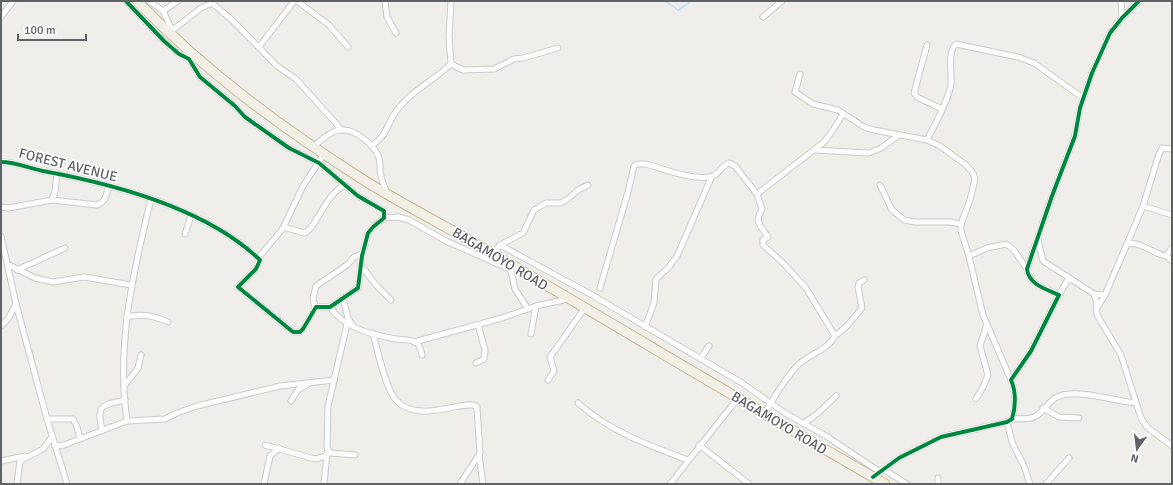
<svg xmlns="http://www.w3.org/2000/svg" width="1173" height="485" viewBox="0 0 1173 485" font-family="Signika,sans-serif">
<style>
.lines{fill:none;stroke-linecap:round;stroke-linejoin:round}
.stream{stroke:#bfe0f9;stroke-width:1.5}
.minor-casing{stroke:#cbcccc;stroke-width:7}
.trunk-casing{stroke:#c8b996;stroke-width:11}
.minor{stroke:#fdfcfc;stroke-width:5}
.trunk{stroke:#f2f0e6;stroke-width:9}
.cycleway-casing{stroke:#fff;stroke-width:6}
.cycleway{stroke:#00873e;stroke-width:4}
.labels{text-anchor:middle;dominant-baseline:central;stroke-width:3;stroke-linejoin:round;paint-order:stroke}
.street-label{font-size:14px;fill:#5f6368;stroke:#fff}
</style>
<rect width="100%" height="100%" fill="#efeeea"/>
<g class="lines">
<path class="stream" d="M665 1 678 10 689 3"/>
<defs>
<g id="minor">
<path d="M149 1 163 11 172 30"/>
<path d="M297 1 329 25 348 47"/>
<path d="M385 1 387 17 396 33"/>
<path d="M1121 1 1122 18"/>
<path d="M163 11 178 1"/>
<path d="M1 17 13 1"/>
<path d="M763 17 782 1"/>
<path d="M169 33 201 8 212 3 233 21 277 66 296 79 342 130"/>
<path d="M927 45 914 93 917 97 942 109"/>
<path d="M259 47 294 1"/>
<path d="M451 64 463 70 494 69 514 59 523 58 558 48"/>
<path d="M800 74 795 92 813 104 838 110 864 127 874 130 927 140 940 146 966 165 973 173 975 179 970 200 961 224V231L969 256 983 315 1011 380"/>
<path d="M927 140C934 126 950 98 951 83 952 72 947 52 956 44L1018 57 1034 63 1083 98"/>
<path d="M372 145C386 137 387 125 395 113 408 93 434 80 451 64L449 37 451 1"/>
<path d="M313 147C320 141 331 130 342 130 355 129 375 145 379 158 381 164 379 170 381 176 382 182 385 188 387 193"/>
<path d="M814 150 869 153 881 148 899 135"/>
<path d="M1 162C15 162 29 168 43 171 114 184 206 208 260 260L256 269 238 287 293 332H300L303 329 316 307H330L358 288 362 256 368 233 373 227 384 218V211L358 196 319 163 289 148 245 117 235 106 200 77 189 59 179 54 164 41 126 1"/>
<path d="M880 185 892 210 904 220 915 222H950L961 224"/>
<path d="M757 194 824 142 833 130 843 114"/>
<path d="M52 200 55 192 57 173"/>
<path d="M1143 206 1172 215"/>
<path d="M1 207 8 208 52 200 97 205C106 202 107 194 108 186"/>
<path d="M384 218 398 217 409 220 446 241 509 269 511 271 515 289 528 309"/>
<path d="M283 228 303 186 324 154"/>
<path d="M185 234 191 216"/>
<path d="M1 236 16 304 47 419 67 484"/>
<path d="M1038 240 1043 261 1071 279"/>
<path d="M1127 244 1143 206 1159 154 1162 148 1172 149"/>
<path d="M500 245 592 295 742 383 785 413 826 436 880 472"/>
<path d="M493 254 500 245 523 233 534 210 546 203H561L568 199 578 190 588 185"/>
<path d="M969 256 987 248 1006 244 1013 249 1027 269"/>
<path d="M1166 256 1172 261"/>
<path d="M258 258 284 227 304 233C316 230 324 195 345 185"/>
<path d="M9 265 35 278 53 282 84 277 131 285"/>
<path d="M361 265 375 284 391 300"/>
<path d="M17 270 65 248"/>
<path d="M600 288 628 192 634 166 637 164H646C663 169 697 182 713 176 720 173 722 165 729 163L735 166 757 194 762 209C754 223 760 225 768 237L763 240V245L782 262 806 288 835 336C828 350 809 354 798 365 784 379 775 397 764 414"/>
<path d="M1094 294 1096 300 1097 315 1121 355 1141 418 1147 427 1172 446"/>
<path d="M1059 295 1067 281 1071 279 1094 294 1105 295"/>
<path d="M343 298 348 318 353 326"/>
<path d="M330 307C343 328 373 335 396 339 401 340 413 339 417 343 420 346 421 351 422 355"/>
<path d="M315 308 313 298 316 286 347 265 354 257 362 254"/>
<path d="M1097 308 1105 295 1127 244C1141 241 1153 254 1166 256L1172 248"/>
<path d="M126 317C142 313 154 316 168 322"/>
<path d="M347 324 328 406 327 448 331 453 355 455"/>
<path d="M1 326 8 319 16 304"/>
<path d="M645 327 654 303 656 279 668 268 677 256 712 176"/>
<path d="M373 333C377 349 386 390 396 400 419 426 467 397 477 407L480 453 460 484"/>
<path d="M531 334 536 306"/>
<path d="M835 336 847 326 862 308 858 287 859 283 864 280"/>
<path d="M414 342 502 318 536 306 568 299"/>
<path d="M700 359 709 346"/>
<path d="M476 363 484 359 485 350 478 325"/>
<path d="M548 380 554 371 550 357 584 309"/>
<path d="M125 385 138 368 141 355"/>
<path d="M976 399 983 387 988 375 980 346 987 324"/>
<path d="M291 401 298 390 310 383"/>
<path d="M578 403C609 431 650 446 688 460"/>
<path d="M1043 408 1059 417 1079 418"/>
<path d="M47 419H73L77 427 80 439"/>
<path d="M1012 419C1019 418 1028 420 1034 417 1043 414 1048 401 1057 397 1078 388 1113 401 1136 403"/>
<path d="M127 421C116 346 133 272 151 199"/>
<path d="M1007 422 1012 442 1024 466 1030 484"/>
<path d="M804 423 817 414 836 396"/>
<path d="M102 431C97 404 100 406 125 400"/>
<path d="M265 445 311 458 317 459 327 455"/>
<path d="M699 445 749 484"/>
<path d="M55 446 64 445 127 421 165 419 177 413 197 406 280 386 334 380"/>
<path d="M479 455 483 484"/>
<path d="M1 461 25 456"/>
<path d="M883 469 907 484"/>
<path d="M873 477 899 458 941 437 1007 422 1012 419C1016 406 1016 391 1011 380L1031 351 1059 295C1046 289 1029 285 1027 269L1052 196 1075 136 1080 108 1092 73 1110 33 1122 18 1139 1"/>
<path d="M938 478V484"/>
<path d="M17 484 20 461 43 449 52 437"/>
<path d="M264 484 270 456 279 448"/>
<path d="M324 484 327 453"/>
<path d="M670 484 738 398"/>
<path d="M1046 484 1069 458"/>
</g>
<path id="trunk" d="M137 1C205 71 279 126 362 179 403 205 448 227 490 252 622 329 753 408 885 484"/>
</defs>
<use href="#minor" class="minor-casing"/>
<use href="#trunk" class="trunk-casing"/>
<use href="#minor" class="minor"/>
<use href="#trunk" class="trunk"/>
<defs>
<g id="cycleway">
<path d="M1 162C15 162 29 168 43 171 114 184 206 208 260 260L256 269 238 287 293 332H300L303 329 316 307H330L358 288 362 256 368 233 373 227 384 218V211L358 196 319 163 289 148 245 117 235 106 200 77 189 59 179 54 164 41 126 1"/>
<path d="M873 477 899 458 941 437 1007 422 1012 419C1016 406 1016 391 1011 380L1031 351 1059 295C1046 289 1029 285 1027 269L1052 196 1075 136 1080 108 1092 73 1110 33 1122 18 1139 1"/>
</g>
</defs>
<use href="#cycleway" class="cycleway-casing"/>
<use href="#cycleway" class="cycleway"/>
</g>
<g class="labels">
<g class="street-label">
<text transform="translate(68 165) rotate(14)">FOREST AVENUE</text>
<text transform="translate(500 259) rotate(31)">BAGAMOYO ROAD</text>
<text transform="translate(779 423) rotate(31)">BAGAMOYO ROAD</text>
</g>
</g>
<rect width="1173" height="485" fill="none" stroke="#5f6368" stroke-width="4"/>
<g transform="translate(1137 449) rotate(194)" stroke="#ffffff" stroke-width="3" paint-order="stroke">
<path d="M0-3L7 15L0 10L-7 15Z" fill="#5f6368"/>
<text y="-6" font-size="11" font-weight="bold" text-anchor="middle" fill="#5f6368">N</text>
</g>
<path d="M18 34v6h68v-6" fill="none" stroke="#5f6368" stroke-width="2"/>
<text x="24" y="34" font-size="12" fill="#5f6368" stroke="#ffffff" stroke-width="3" paint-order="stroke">100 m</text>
</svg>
